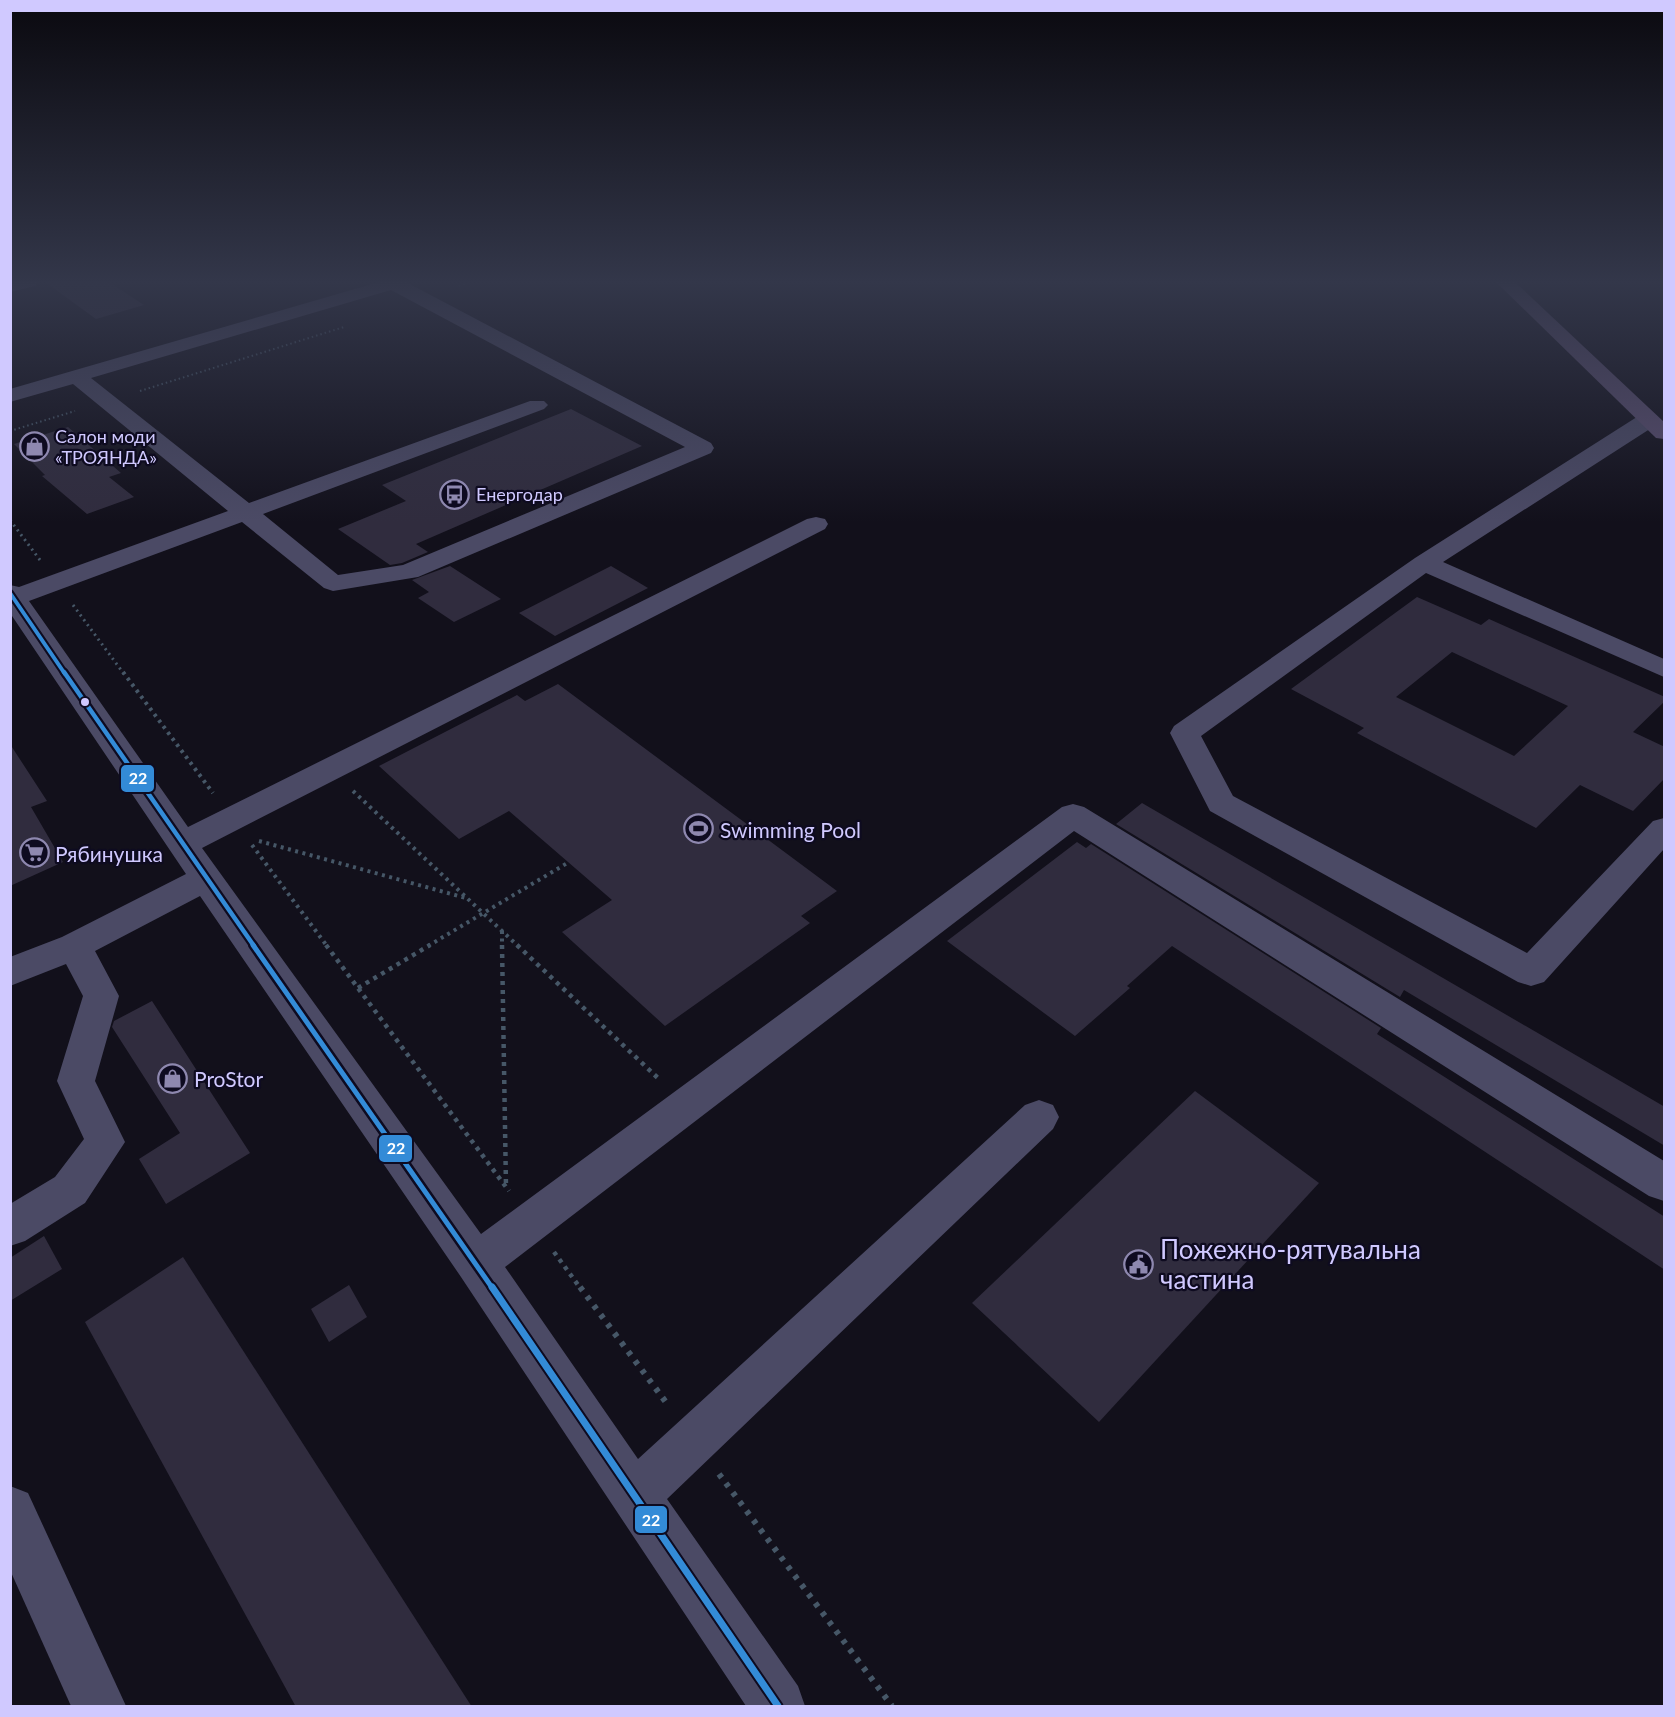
<svg xmlns="http://www.w3.org/2000/svg" width="1675" height="1717" viewBox="0 0 1675 1717" font-family="Lato,sans-serif">
<style>
.building{fill:#302c3e;fill-rule:evenodd}
.lines{fill:none;stroke-linecap:round;stroke-linejoin:round}
.path-far4{stroke:#465767;stroke-width:2;stroke-dasharray:1.5 3;stroke-linecap:butt}
.path-far3{stroke:#465767;stroke-width:3;stroke-dasharray:2 4;stroke-linecap:butt}
.path-far2{stroke:#465767;stroke-width:4;stroke-dasharray:3 4.5;stroke-linecap:butt}
.path-far1{stroke:#465767;stroke-width:4.5;stroke-dasharray:4 5;stroke-linecap:butt}
.path{stroke:#465767;stroke-width:6;stroke-dasharray:4.5 7;stroke-linecap:butt}
.minor{fill:#4b4a65;fill-rule:evenodd}
.major{fill:#594d6e;fill-rule:evenodd}
.bus-1-far3-casing{stroke:#0e0b20;stroke-width:8}
.bus-1-far2-casing{stroke:#0e0b20;stroke-width:9}
.bus-1-far1-casing{stroke:#0e0b20;stroke-width:10}
.bus-1-casing{stroke:#0e0b20;stroke-width:11}
.bus-1-far3{stroke:#338bd7;stroke-width:4}
.bus-1-far2{stroke:#338bd7;stroke-width:4.5}
.bus-1-far1{stroke:#338bd7;stroke-width:5}
.bus-1{stroke:#338bd7;stroke-width:7}
.bus-dot{fill:#d0c9ff;stroke:#0e0b20;stroke-width:2}
.labels{text-anchor:middle;dominant-baseline:central;stroke-width:4.5;stroke-linejoin:round;paint-order:stroke}
.far-poi-label{font-size:18px;fill:#d0c9ff;stroke:#0e0b20;text-anchor:start}
.poi-label{font-size:21px;fill:#d0c9ff;stroke:#0e0b20;text-anchor:start}
.near-poi-label{font-size:26px;fill:#d0c9ff;stroke:#0e0b20;text-anchor:start}
.line-badge{stroke:#0e0b20;stroke-width:2}
.badge-label{font-size:16px;text-anchor:middle;font-weight:bold;fill:#fff}
</style>
<rect width="100%" height="100%" fill="#12101b"/>
<g class="building">
<path d="M45 282H109L144 305 96 319Z"/>
<path d="M571 409 642 446 416 544 428 552 402 563 390 565 338 529 406 501 382 485Z"/>
<path d="M68 427 121 473 109 477 134 497 87 514 42 476 45 475 14 444Z"/>
<path d="M450 566 501 599 454 622 418 598 429 592 412 580Z"/>
<path d="M611 566 648 588 555 636 519 613Z"/>
<path d="M1417 597 1481 625 1489 619 1665 697V701L1633 732 1665 747V778L1633 811 1580 785 1536 828 1357 733 1364 728 1291 689ZM1452 652 1568 706 1514 756 1396 697Z"/>
<path d="M558 684 837 891 801 916 810 923 665 1026 562 932 612 900 509 811 459 839 379 766 517 695 525 701Z"/>
<path d="M10 744 47 801 31 807 63 862 10 886Z"/>
<path d="M1142 803 1665 1107V1146L1404 990 1400 997 1116 824Z"/>
<path d="M1077 842 1086 848 1091 844 1381 1028 1377 1034 1665 1217V1270L1172 946 1127 986 1130 988 1075 1036 947 941Z"/>
<path d="M152 1001 250 1153 166 1204 139 1159 180 1133 112 1027 114 1021Z"/>
<path d="M1195 1091 1319 1183 1099 1422 972 1303Z"/>
<path d="M44 1236 62 1269 10 1301V1258Z"/>
<path d="M183 1257 472 1707H296L85 1322Z"/>
<path d="M349 1285 367 1317 329 1342 311 1309Z"/>
</g>
<g class="lines">
<g class="path-far4">
<path d="M459 286 469 282"/>
<path d="M140 391 344 327"/>
<path d="M10 431 75 411"/>
</g>
<g class="path-far3">
<path d="M10 520 40 560"/>
<path d="M73 605 124 674"/>
</g>
<g class="path-far2">
<path d="M123 672 213 793"/>
<path d="M353 791 518 946"/>
<path d="M259 841 466 898"/>
<path d="M252 845 327 946"/>
<path d="M502 931V946"/>
<path d="M428 946 569 862"/>
</g>
<g class="path-far1">
<path d="M326 945 509 1191"/>
<path d="M502 945 506 1187"/>
<path d="M517 945 660 1080"/>
<path d="M358 988 430 945"/>
<path d="M554 1252 581 1289"/>
</g>
<g class="path">
<path d="M580 1287 668 1405"/>
<path d="M719 1474 892 1706"/>
</g>
<g class="minor">
<path d="M10 282H38L35 286 10 292Z"/>
<path d="M379 282H406L711 443 714 448 711 453 418 577 333 591 324 588 242 522 29 601 188 827 807 519 816 517 825 519 828 524 825 529 202 848 481 1234 1062 807 1073 804 1084 807 1664 1161V1201L1649 1196 1074 831 505 1267 638 1459 1025 1105 1039 1100 1053 1105 1059 1117 1053 1129 667 1499 798 1686 805 1706H746L461 1277 200 896 95 951 119 996 95 1081 125 1142 85 1203 25 1241 10 1246V1204L55 1177 84 1139 57 1081 83 996 66 964 10 986V957L62 937 186 874 10 613V585L19 587 228 511 73 384 10 402V389ZM391 290 685 447 403 565 338 575 263 514 544 409 548 405 544 401H530L249 503 91 378Z"/>
<path d="M1648 414 1656 415 1659 420 1656 425 1443 562 1664 659V677L1426 573 1201 736 1233 796 1527 953 1653 821 1664 818V849L1544 982 1531 986 1518 982 1210 811 1170 733 1174 726 1415 558 1640 415Z"/>
<path d="M10 1486 28 1493 126 1706H71L10 1570Z"/>
</g>
<path class="major" d="M1496 282H1515L1664 422V439L1656 438Z"/>
<defs>
<path id="bus-1-far3" d="M10 593 65 674"/>
<path id="bus-1-far2" d="M64 672 254 946"/>
<path id="bus-1-far1" d="M253 945 493 1289"/>
<path id="bus-1" d="M492 1287 778 1706"/>
</defs>
<use href="#bus-1-far3" class="bus-1-far3-casing"/>
<use href="#bus-1-far2" class="bus-1-far2-casing"/>
<use href="#bus-1-far1" class="bus-1-far1-casing"/>
<use href="#bus-1" class="bus-1-casing"/>
<use href="#bus-1-far3" class="bus-1-far3"/>
<use href="#bus-1-far2" class="bus-1-far2"/>
<use href="#bus-1-far1" class="bus-1-far1"/>
<use href="#bus-1" class="bus-1"/>
</g>
<linearGradient id="sky" x2="0" y2="1"><stop stop-color="#0a090f"/><stop offset="0.54" stop-color="#33374a"/><stop offset="1" stop-color="#33374a" stop-opacity="0"/></linearGradient>
<rect width="1675" height="522" fill="url(#sky)"/>
<defs>
<symbol id="shop-ring" viewBox="-11 -11 22 22"><circle r="9.5" fill="#0e0b20" stroke="#8e88af" stroke-width="1.5"/><path d="M-5-2.5h2.3a2.7 3.5 0 0 1 5.4 0H5L5.5 6h-11ZM-1.5-2.5h3a1.5 2.3 0 0 0-3 0Z" fill="#8e88af"/></symbol>
<symbol id="bus-ring" viewBox="-11 -11 22 22"><circle r="9.5" fill="#0e0b20" stroke="#8e88af" stroke-width="1.5"/><path d="M-5-6H5V4H4V6H2V4H-2V6H-4V4H-5ZM-3.5-4V0h7V-4ZM-3.5 1.2v1.5H-2V1.2ZM2 1.2v1.5H3.5V1.2Z" fill="#8e88af"/></symbol>
<symbol id="stadium-ring" viewBox="-11 -11 22 22"><circle r="9.5" fill="#0e0b20" stroke="#8e88af" stroke-width="1.5"/><path d="M0-5a6.5 5 0 1 0 0 10a6.5 5 0 1 0 0-10ZM-3.5-1.8h7v3.6h-7Z" fill="#8e88af"/></symbol>
<symbol id="supermarket-ring" viewBox="-11 -11 22 22"><circle r="9.5" fill="#0e0b20" stroke="#8e88af" stroke-width="1.5"/><path d="M-6-5.5h2.5l.6 2H6L4.5 2H-2.5L-4.4-4H-6ZM-1.5 3.2a1.3 1.3 0 1 0 .1 0ZM3 3.2a1.3 1.3 0 1 0 .1 0Z" fill="#8e88af"/></symbol>
<symbol id="civic-ring" viewBox="-11 -11 22 22"><circle r="9.5" fill="#0e0b20" stroke="#8e88af" stroke-width="1.5"/><path d="M-.6-6.5H3V-4.5H.6V-3L4-1V1h2V6H-6V1h2V-1L-.6-3ZM-1.2 2.5V6h2.4V2.5Z" fill="#8e88af"/></symbol>
</defs>
<g fill-rule="evenodd">
<use href="#shop-ring" x="18" y="430" width="33" height="33"/>
<use href="#bus-ring" x="438" y="478" width="33" height="33"/>
<use href="#stadium-ring" x="682" y="812" width="33" height="33"/>
<use href="#supermarket-ring" x="18" y="836" width="33" height="33"/>
<use href="#shop-ring" x="156" y="1062" width="33" height="33"/>
<use href="#civic-ring" x="1122" y="1248" width="33" height="33"/>
</g>
<circle class="bus-dot" cx="85" cy="702" r="5"/>
<g class="labels">
<g class="far-poi-label">
<text x="55" y="436">Салон моди<tspan x="55" dy="21">«ТРОЯНДА»</tspan></text>
<text x="476" y="494">Енергодар</text>
</g>
<g class="poi-label">
<text x="720" y="829">Swimming Pool</text>
<text x="55" y="853">Рябинушка</text>
<text x="194" y="1078">ProStor</text>
</g>
<g class="near-poi-label">
<text x="1160" y="1249">Пожежно-рятувальна<tspan x="1160" dy="30">частина</tspan></text>
</g>
</g>
<g class="line-badge">
<rect x="120" y="764" width="35" height="29" rx="6" fill="#338bd7"/>
<rect x="378" y="1134" width="35" height="29" rx="6" fill="#338bd7"/>
<rect x="634" y="1505" width="34" height="29" rx="6" fill="#338bd7"/>
</g>
<g class="badge-label">
<text x="138" y="784">22</text>
<text x="396" y="1154">22</text>
<text x="651" y="1526">22</text>
</g>
<rect width="1675" height="1717" fill="none" stroke="#d0c9ff" stroke-width="24"/>
</svg>
